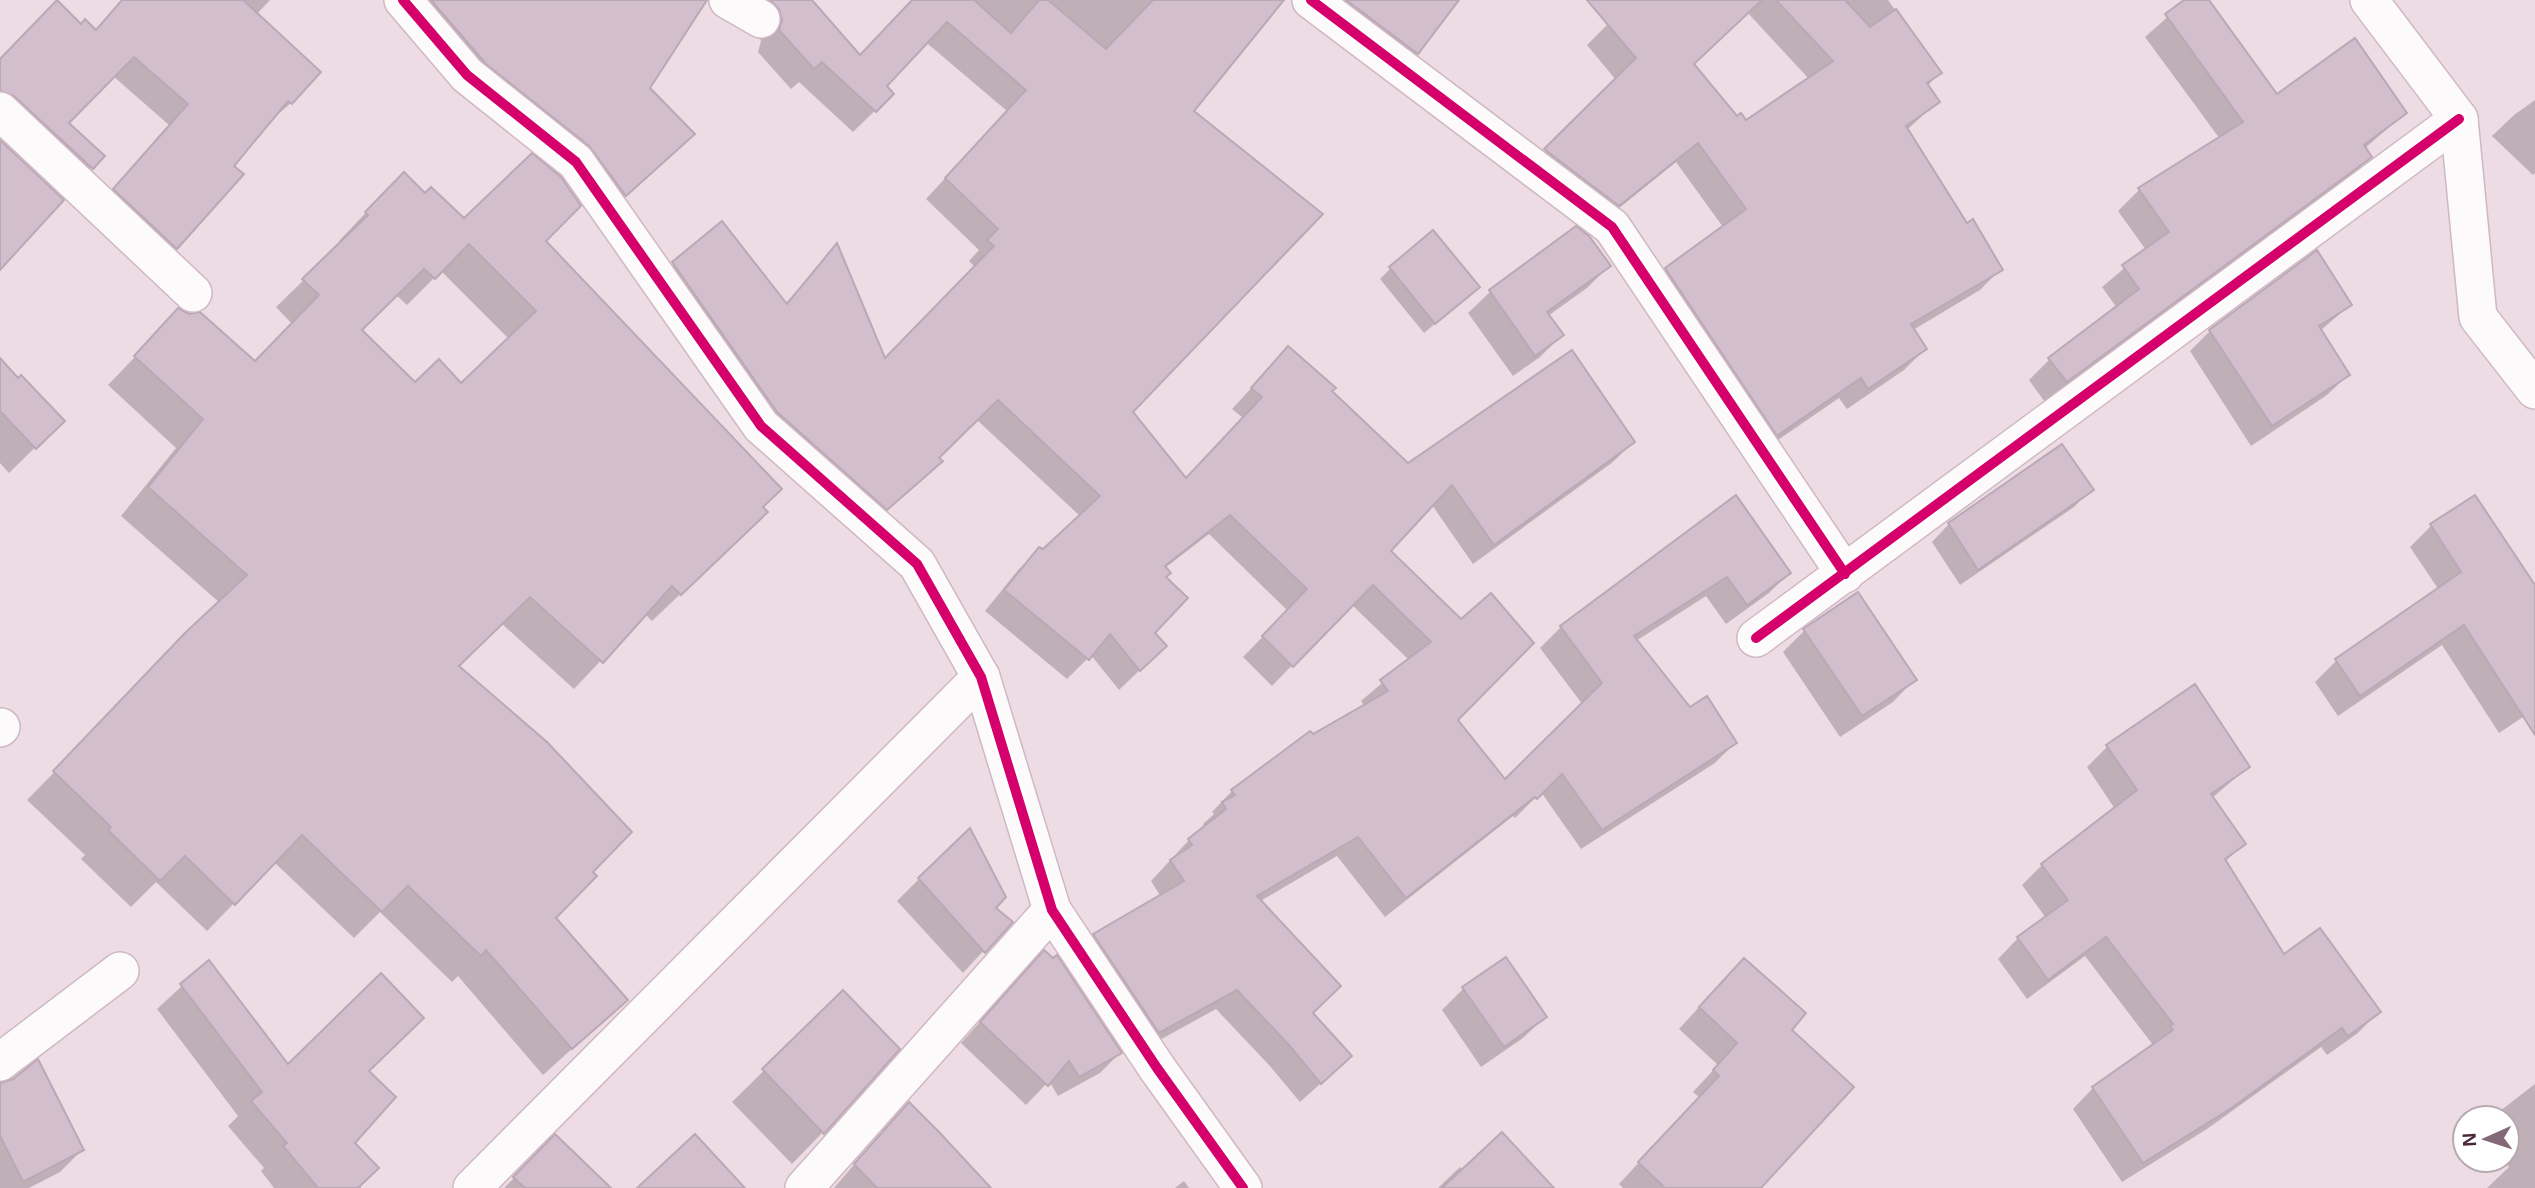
<svg xmlns="http://www.w3.org/2000/svg" width="2535" height="1188" viewBox="0 0 2535 1188" font-family="Helvetica,sans-serif">
<style>
.shadow{fill:#0003;fill-rule:evenodd}
.building{fill:#d2becc;stroke:#bba8b6;stroke-width:2;fill-rule:evenodd}
.lines{fill:none;stroke-linecap:round;stroke-linejoin:round}
.minor-casing{stroke:#cfb8c2;stroke-width:40}
.minor{stroke:#fcfafb;stroke-width:37}
.cycleway-casing{stroke:#fff;stroke-width:15}
.cycleway{stroke:#d6006c;stroke-width:10}
</style>
<rect width="100%" height="100%" fill="#eedce4"/>
<g class="shadow">
<path d="M123 0H270L256 15 291 103 269 122 232 166 241 174 155 268 94 210 169 125 113 76 67 123 102 156 71 189 0 116 67 45 95 31Z"/>
<path d="M388 0H670L647 88 672 154 604 215Z"/>
<path d="M749 0H809L892 94 853 132 799 82 791 89 758 52 761 41Z"/>
<path d="M930 0H1282L1191 111 1130 412 1185 480 1243 418 1232 409 1288 348 1408 465 1633 442 1613 462 1473 564 1432 505 1388 551 1461 621 1456 720 1504 782 1583 705 1540 648 1561 627 1736 498 1789 573 1769 593 1726 624 1706 596 1636 641 1690 709 1735 743 1715 763 1581 849 1541 792 1515 818 1513 816 1385 917 1337 856 1259 902 1311 1013 1329 1076 1300 1102 1269 1065 1216 1009 1138 1052 1074 956 1094 936 1161 897 1151 881 1189 840 1205 828 1203 824 1214 814 1212 812 1232 791 1310 734 1313 736 1365 707 1361 701 1409 660 1351 604 1272 686 1243 657 1288 611 1209 534 1165 568 1144 666 1119 690 1091 655 1067 679 985 611 1019 569 1080 516 976 419 937 458 940 461 920 481 866 529 652 283 722 224 785 304 837 246 884 360 975 267 969 261 979 250 926 199 1007 111 908 27Z"/>
<path d="M1296 0H1457L1417 53 1396 73Z"/>
<path d="M1658 0H1888L1940 73 1927 86 1937 102 1907 130 1966 225 2001 269 1980 290 1913 330 1925 349 1904 370 1847 409 1839 398 1756 455 1645 290 1666 269 1723 227 1676 162 1597 226 1525 171 1616 80 1587 45 1608 24ZM1747 12 1809 79 1746 123 1737 119 1692 65Z"/>
<path d="M2187 0H2207L2277 96 2405 113 2364 149 2370 157 2349 178 2045 402 2029 380 2050 359 2117 308 2102 287 2146 250 2118 211 2140 189 2220 139 2145 37Z"/>
<path d="M2535 100V173L2533 175 2492 136 2514 115Z"/>
<path d="M425 195 464 220 544 241 761 507 738 539 652 621 645 614 574 689 501 623 457 666 590 872 554 918 626 1000 543 1075 458 976 452 982 380 912 354 938 274 862 207 931 156 882 131 907 81 859 85 855 27 800 220 603 121 516 176 448 108 385 155 336 254 363 292 324 276 307 342 243 339 241 376 202ZM441 271 509 339 461 385H415L360 330 396 295 407 305Z"/>
<path d="M1576 228 1609 266 1587 288 1548 316 1562 335 1540 357 1513 376 1468 313 1490 292Z"/>
<path d="M1391 268 1478 287 1424 333 1380 279Z"/>
<path d="M2350 305 2320 331 2348 375 2327 395 2251 446 2190 351 2210 331Z"/>
<path d="M0 359 62 421 9 473 0 463Z"/>
<path d="M2091 490 2074 507 1960 585 1932 542 1949 524Z"/>
<path d="M2474 497 2535 589V709L2499 733 2442 645 2338 716 2315 682 2336 661 2439 590 2410 547 2431 526Z"/>
<path d="M1805 630 1914 680 1893 702 1840 737 1783 652Z"/>
<path d="M2107 747 2248 767 2212 798 2244 843 2225 862 2284 956 2378 1012 2358 1033 2327 1055 2321 1047 2207 1129 2122 1182 2073 1109 2093 1088 2153 1045 2085 956 2027 999 1998 959 2018 938 2046 918 2022 885 2042 865 2115 809 2087 767Z"/>
<path d="M919 879 994 908 1010 922 963 973 897 901Z"/>
<path d="M208 962 288 1067 367 1071 353 1143 361 1188H274L261 1171 264 1168 228 1126 238 1116 157 1009Z"/>
<path d="M1024 973 1120 1053 1100 1073 1058 1096 1049 1081 1026 1105 961 1043Z"/>
<path d="M1723 981 1789 1030 1758 1188H1623L1619 1184 1699 1097 1693 1092 1718 1065 1679 1029Z"/>
<path d="M1464 988 1545 1017 1523 1038 1481 1067 1442 1010Z"/>
<path d="M843 993 823 1132 792 1164 732 1102Z"/>
<path d="M0 1084 82 1150 60 1172 29 1188H0Z"/>
<path d="M2535 1084V1188H2487L2509 1167 2504 1160H2507V1118H2491Z"/>
<path d="M909 1104 966 1188H834L887 1126Z"/>
<path d="M555 1137 608 1188H504Z"/>
<path d="M1460 1167 1464 1170 1551 1188H1438Z"/>
<path d="M1184 1181 1189 1188H1175Z"/>
</g>
<g class="building">
<path d="M57 0 81 24 85 19 96 30 122 0H243L321 72 292 104 288 101 234 166 244 174 177 249 113 189 188 104 134 57 69 123 105 156 93 169 14 96 0 91V59Z"/>
<path d="M431 0H707L650 88 695 134 626 196 589 146 486 64Z"/>
<path d="M770 0H812L860 55 912 0H974L1011 33 1039 0H1048L1106 49 1153 0H1284L1194 111 1323 214 1133 412 1186 478 1262 397 1251 388 1288 346 1336 388 1332 391 1408 463 1572 350 1635 442 1494 545 1452 485 1391 551 1461 619 1491 593 1534 643 1458 720 1505 779 1602 683 1560 626 1736 495 1791 573 1747 605 1727 577 1634 636 1690 707 1707 696 1737 743 1602 830 1562 774 1537 799 1535 797 1406 898 1358 837 1257 896 1341 986 1313 1013 1352 1056 1321 1084 1289 1045 1237 990 1159 1033 1093 934 1184 881 1170 860 1192 845 1188 839 1226 809 1222 802 1235 795 1231 790 1310 731 1313 734 1388 691 1380 680 1431 642 1373 585 1293 667 1262 636 1307 589 1230 515 1165 566 1171 573 1166 577 1188 598 1155 633 1167 646 1140 671 1110 634 1089 660 1004 590 1039 547 1043 549 1100 496 998 400 939 458 943 461 887 510 777 412 672 262 722 221 787 304 837 243 885 358 994 246 987 240 998 229 945 178 1026 90 947 22 887 86 894 94 876 112 822 62 814 69 779 30 782 20 779 9Z"/>
<path d="M1346 0H1459L1418 54Z"/>
<path d="M1587 0H1762L1694 64 1737 116 1741 113 1746 120 1833 61 1776 0H1845L1870 27 1896 9 1942 73 1927 83 1940 102 1906 126 1967 223 1973 219 2003 270 1911 324 1927 349 1868 389 1861 378 1777 436 1665 268 1746 209 1698 143 1619 206 1544 149 1636 58Z"/>
<path d="M2184 0H2209L2277 94 2355 38 2407 113 2364 145 2372 157 2067 382 2048 358 2139 289 2122 265 2169 232 2138 188 2243 122 2165 14Z"/>
<path d="M0 140 64 200 0 270Z"/>
<path d="M532 153 561 177 581 206 546 241 782 489 763 507 768 512 681 595 672 586 603 663 530 597 459 666 547 742 632 832 593 872 597 876 556 918 628 1000 572 1049 486 950 481 956 408 886 382 912 302 835 235 905 185 856 160 881 108 830 111 827 53 771 185 633 247 575 148 487 203 419 134 356 178 308 189 314 200 312 255 361 319 295 302 279 368 215 365 212 404 172 425 193 431 187 464 218ZM469 244 536 311 461 383 439 359 415 382 362 330 424 269 435 279Z"/>
<path d="M1576 226 1589 236 1611 266 1547 312 1564 335 1535 356 1489 290Z"/>
<path d="M1433 230 1480 287 1435 324 1389 267Z"/>
<path d="M2317 250 2352 305 2319 326 2350 375 2272 426 2209 330Z"/>
<path d="M0 358 18 378 21 375 65 421 36 449 0 411Z"/>
<path d="M2062 444 2094 490 1978 570 1948 523Z"/>
<path d="M2475 495 2535 585V735L2464 625 2360 696 2335 659 2461 572 2430 524Z"/>
<path d="M1858 592 1917 680 1862 716 1803 629Z"/>
<path d="M2195 684 2250 767 2211 794 2246 844 2225 859 2284 954 2320 928 2381 1012 2348 1036 2342 1028 2230 1109 2143 1163 2092 1087 2173 1030 2170 1026 2173 1024 2106 937 2048 980 2017 937 2068 900 2041 864 2137 790 2106 745Z"/>
<path d="M970 828 1006 897 996 908 1013 922 985 953 918 878Z"/>
<path d="M1044 950 1053 958 1057 955 1122 1053 1079 1077 1069 1061 1048 1086 980 1022Z"/>
<path d="M1506 957 1547 1017 1504 1047 1462 987Z"/>
<path d="M1744 958 1806 1013 1792 1030 1854 1087 1761 1188H1665L1638 1162 1719 1076 1713 1070 1737 1043 1699 1007Z"/>
<path d="M209 960 288 1064 381 973 424 1018 369 1071 396 1097 355 1143 379 1168 358 1188H318L283 1146 287 1143 251 1101 262 1092 180 984Z"/>
<path d="M843 990 900 1049 824 1134 762 1069Z"/>
<path d="M38 1059 84 1150 23 1182 0 1136V1083L13 1079Z"/>
<path d="M909 1102 939 1132 991 1188H877L854 1164Z"/>
<path d="M1502 1132 1554 1188H1442Z"/>
<path d="M555 1134 611 1188H525L513 1177Z"/>
<path d="M695 1134 745 1188H637Z"/>
</g>
<g class="lines">
<defs>
<g id="minor">
<path d="M403 0 467 75 576 162 761 426 917 564 981 677 1052 910 1157 1068 1243 1188"/>
<path d="M728 0 761 19"/>
<path d="M1311 0 1612 227 1845 574"/>
<path d="M2369 0 2459 119 2478 317 2535 390"/>
<path d="M0 111 193 293"/>
<path d="M1756 638 2459 119"/>
<path d="M0 728 1 727"/>
<path d="M0 1062 120 971"/>
<path d="M472 1188 981 677"/>
<path d="M804 1188 1052 910"/>
</g>
</defs>
<use href="#minor" class="minor-casing"/>
<use href="#minor" class="minor"/>
<defs>
<g id="cycleway">
<path d="M403 0 467 75 576 162 761 426 917 564 981 677 1052 910 1157 1068 1243 1188"/>
<path d="M1311 0 1612 227 1845 574"/>
<path d="M1756 638 2459 119"/>
</g>
</defs>
<use href="#cycleway" class="cycleway-casing"/>
<use href="#cycleway" class="cycleway"/>
</g>
<g transform="translate(2486 1139) rotate(267)"><circle r="33" fill="#ffffff" stroke="#b6a9b0" stroke-width="2"/>
<path d="M0-5L12 26L0 18L-12 26Z" fill="#836875"/>
<text y="-10" font-size="19" font-weight="bold" text-anchor="middle" fill="#492939">N</text>
</g>
</svg>
